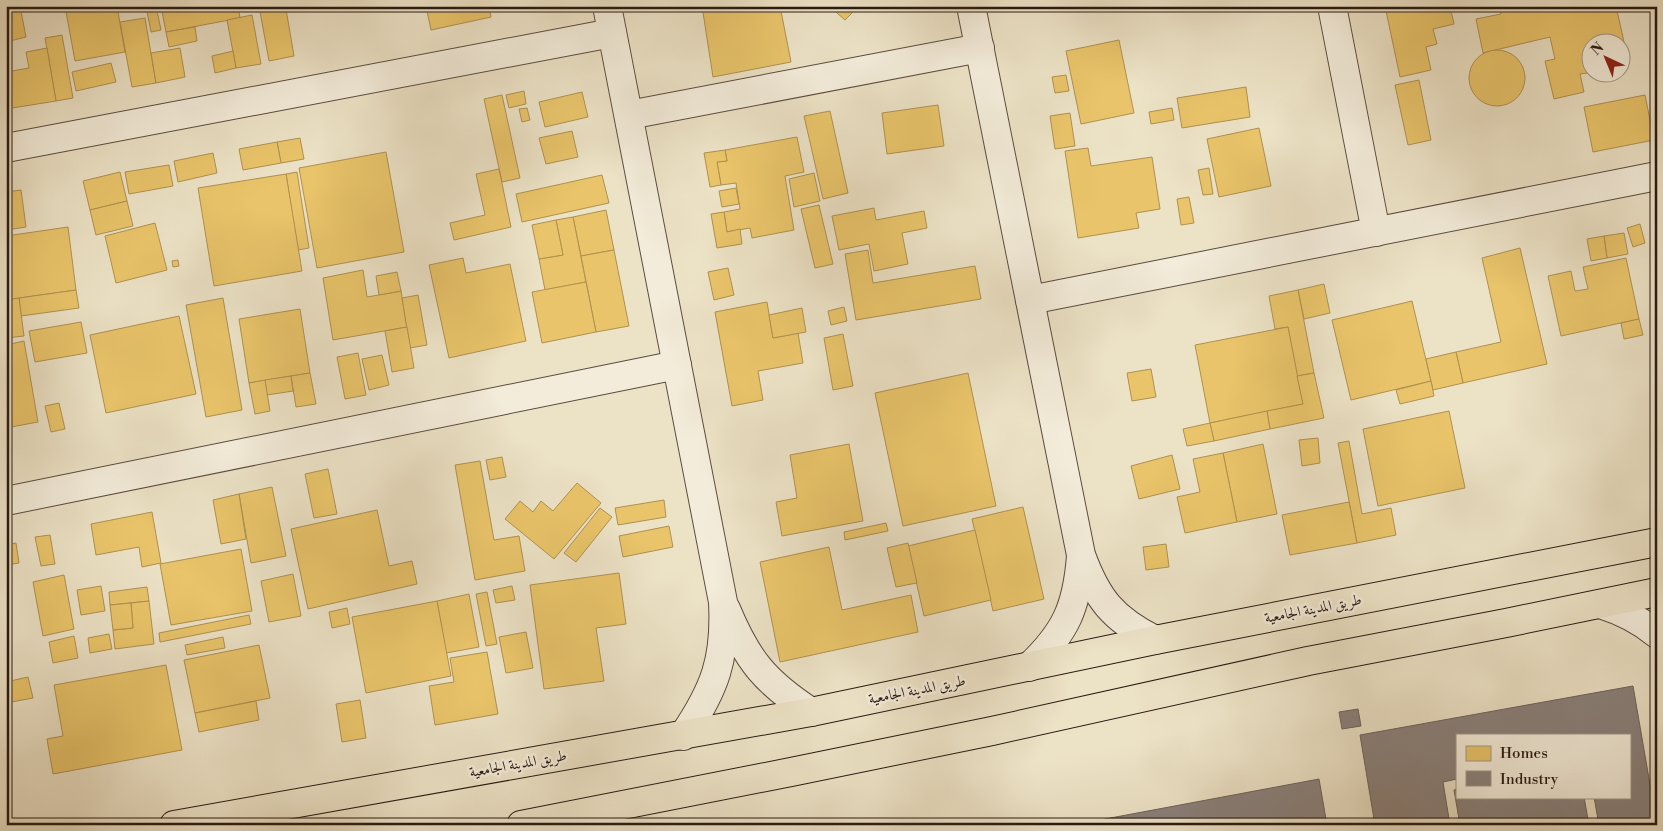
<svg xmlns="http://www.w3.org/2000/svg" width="1663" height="831" viewBox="0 0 1663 831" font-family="'Libre Bodoni',Amiri,serif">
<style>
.homes{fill:#e9c46a;stroke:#af9150}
.industry{fill:#8a817c;stroke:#6d625c}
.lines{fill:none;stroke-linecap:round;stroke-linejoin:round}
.minor-casing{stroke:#5a4c40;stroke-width:30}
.primary-casing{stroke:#291a13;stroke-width:30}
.minor{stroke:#f3ecda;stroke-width:28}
.primary{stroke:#ece2c6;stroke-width:28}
.labels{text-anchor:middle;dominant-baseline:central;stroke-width:5;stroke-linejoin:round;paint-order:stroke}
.street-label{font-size:15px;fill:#291a13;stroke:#f3ecda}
</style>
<rect width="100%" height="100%" fill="#ece2c6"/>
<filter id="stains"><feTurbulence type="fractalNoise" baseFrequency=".004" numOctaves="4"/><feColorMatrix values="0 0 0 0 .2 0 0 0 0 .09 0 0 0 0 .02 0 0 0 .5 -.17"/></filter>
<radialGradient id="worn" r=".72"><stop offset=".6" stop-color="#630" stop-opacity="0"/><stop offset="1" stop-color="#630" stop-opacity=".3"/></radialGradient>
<g class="homes">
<path d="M6 6H20L26 37 6 42Z"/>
<path d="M65 6H117L125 52 75 61Z"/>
<path d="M146 6H156L161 30 151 32Z"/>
<path d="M161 6H238L240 18 166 32Z"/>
<path d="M259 6H274L275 11 286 9 294 56 269 61Z"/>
<path d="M359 6H382L359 10Z"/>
<path d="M426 6H489L491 17 431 30Z"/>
<path d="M702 6H780L791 62 713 77Z"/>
<path d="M829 6H859L845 20Z"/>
<path d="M1075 6H1119L1076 12Z"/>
<path d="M1385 6H1450L1454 24 1433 29 1437 44 1426 47 1431 70 1400 77Z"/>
<path d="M1499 6H1616L1624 42H1590V72H1595L1580 74 1584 92 1554 99 1545 61 1555 59 1550 37 1483 53 1476 19 1501 14Z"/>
<path d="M252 15 261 64 236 68 227 20Z"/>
<path d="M145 18 156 83 132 87 120 22Z"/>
<path d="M195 27 197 41 169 47 166 32Z"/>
<path d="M62 35 73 98 56 101 45 38Z"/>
<path d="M1119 40 1134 113 1081 124 1066 51Z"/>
<path d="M47 48 56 101 6 109V72L29 68 26 52Z"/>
<path d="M180 48 185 77 156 83 151 53Z"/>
<circle cx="1497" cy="78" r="28"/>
<path d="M233 51 236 68 215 73 212 56Z"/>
<path d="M111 63 116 82 76 91 72 72Z"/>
<path d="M1066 75 1069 91 1055 93 1052 77Z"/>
<path d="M1419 80 1431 140 1408 145 1395 85Z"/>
<path d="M1246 87 1250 117 1182 128 1177 98Z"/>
<path d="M524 91 526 104 509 108 506 95Z"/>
<path d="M582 92 588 117 545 127 539 102Z"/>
<path d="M502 95 520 178 502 182 484 99Z"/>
<path d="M1645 95 1654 140 1593 152 1584 107Z"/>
<path d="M938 105 944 146 887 154 882 113Z"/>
<path d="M527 108 530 120 522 122 519 109Z"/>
<path d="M1172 108 1174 120 1151 124 1149 112Z"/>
<path d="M830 111 848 193 823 199 804 116Z"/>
<path d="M1070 113 1075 146 1055 149 1050 116Z"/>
<path d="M1259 128 1271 186 1219 197 1207 139Z"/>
<path d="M572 131 578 157 546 164 539 138Z"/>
<path d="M797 137 804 172 785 176 794 230 752 238 750 228 727 232 724 212 740 209 736 183 721 185 717 162 727 161 725 150Z"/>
<path d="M300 138 304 159 281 163 277 142Z"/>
<path d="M277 142 281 163 243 170 239 149Z"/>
<path d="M1088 148 1091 166 1152 157 1160 209 1136 213 1139 228 1078 238 1065 151Z"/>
<path d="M725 150 727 161 717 162 721 185 710 187 704 153Z"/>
<path d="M386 152 404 252 317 268 299 168Z"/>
<path d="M213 153 217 173 178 182 174 161Z"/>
<path d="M169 165 173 186 129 194 125 172Z"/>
<path d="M1209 168 1213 194 1203 195 1198 170Z"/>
<path d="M499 169 511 227 454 240 450 223 485 215 476 174Z"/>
<path d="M120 172 127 201 90 210 83 181Z"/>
<path d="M297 172 309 248 298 250 286 174Z"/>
<path d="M814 173 820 201 794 207 789 179Z"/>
<path d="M286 174 302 271 214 286 198 188Z"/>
<path d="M602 175 609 203 522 222 516 194Z"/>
<path d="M736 188 739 204 722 207 719 191Z"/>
<path d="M21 190 26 227 6 230V192Z"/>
<path d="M1189 197 1194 223 1181 225 1177 199Z"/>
<path d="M127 201 133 226 96 235 90 210Z"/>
<path d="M819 205 833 264 815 268 801 209Z"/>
<path d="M874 208 876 220 924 211 927 228 902 233 908 264 874 271 869 244 839 250 832 216Z"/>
<path d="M606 210 614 250 581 256 573 217Z"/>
<path d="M724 212 727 232 740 229 742 244 717 248 711 214Z"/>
<path d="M573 217 586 282 545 290 539 259 563 255 556 220Z"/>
<path d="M556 220 563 255 539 259 532 225Z"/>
<path d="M155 223 167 270 116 283 105 236Z"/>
<path d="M1640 224 1645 243 1633 247 1627 228Z"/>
<path d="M68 227 76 290 6 300V236Z"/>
<path d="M1624 233 1628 254 1607 258 1604 236Z"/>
<path d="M1604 236 1607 258 1591 261 1587 239Z"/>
<path d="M1520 248 1547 364 1463 383 1456 352 1501 342 1482 258Z"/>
<path d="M614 250 629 326 596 332 581 256Z"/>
<path d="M868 250 873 283 975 266 981 299 856 320 845 254Z"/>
<path d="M463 258 466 273 510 264 526 341 449 358 429 265Z"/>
<path d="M1626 258 1639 319 1561 336 1548 276 1571 271 1575 291 1588 289 1583 267Z"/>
<path d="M178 260 179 266 173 267 172 261Z"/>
<path d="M728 268 734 295 714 300 708 272Z"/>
<path d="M363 270 367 297 401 291 407 327 333 340 323 278Z"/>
<path d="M397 272 401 291 379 295 376 276Z"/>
<path d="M586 282 596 332 542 343 532 292Z"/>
<path d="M1324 284 1330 313 1304 319 1298 290Z"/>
<path d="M76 290 79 308 21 316 19 298Z"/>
<path d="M1298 290 1314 373 1297 376 1288 327 1275 329 1269 296Z"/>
<path d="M418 295 427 345 410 348 402 298Z"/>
<path d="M19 298 24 336 6 338V300Z"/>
<path d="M223 298 242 410 206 417 186 305Z"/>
<path d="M1412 301 1431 381 1351 400 1332 320Z"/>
<path d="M767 302 773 338 798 333 803 363 758 371 763 400 732 406 715 312Z"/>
<path d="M844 307 847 321 831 325 828 311Z"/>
<path d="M802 308 806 332 773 338 769 315Z"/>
<path d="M300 309 310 373 249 383 239 319Z"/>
<path d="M179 316 196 394 106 413 90 335Z"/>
<path d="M1639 319 1643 335 1624 339 1621 323Z"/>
<path d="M81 322 87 353 35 362 29 331Z"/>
<path d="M407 327 414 368 392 372 385 331Z"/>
<path d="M1288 327 1303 404 1210 423 1195 345Z"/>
<path d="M843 334 853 386 833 390 824 338Z"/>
<path d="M24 341 38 422 6 428V345Z"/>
<path d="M1456 352 1463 383 1433 390 1426 359Z"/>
<path d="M358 353 366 395 345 399 337 357Z"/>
<path d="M382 355 389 385 369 390 362 359Z"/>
<path d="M1151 369 1156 397 1132 401 1127 373Z"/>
<path d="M310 373 316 404 296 407 291 376Z"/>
<path d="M968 373 996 506 903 526 875 393Z"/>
<path d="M1314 373 1324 418 1270 429 1267 411 1303 404 1297 376Z"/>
<path d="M291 376 293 391 267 395 265 380Z"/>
<path d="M265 380 270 411 255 414 249 383Z"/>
<path d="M1431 381 1434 396 1400 404 1396 390Z"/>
<path d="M59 403 65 429 51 432 45 406Z"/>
<path d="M1267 411 1270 429 1214 441 1210 423Z"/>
<path d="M1449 411 1465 488 1378 506 1363 429Z"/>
<path d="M1210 423 1214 441 1187 446 1183 429Z"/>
<path d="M1318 438 1320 463 1302 466 1299 440Z"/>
<path d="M1349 441 1362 514 1391 508 1396 535 1357 543 1338 443Z"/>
<path d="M849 444 863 521 782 536 776 502 797 498 790 455Z"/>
<path d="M1263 444 1277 514 1237 522 1223 453Z"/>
<path d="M1223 453 1237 522 1185 533 1177 497 1200 492 1193 459Z"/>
<path d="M1172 455 1180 489 1139 499 1131 466Z"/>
<path d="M502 457 506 477 490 480 486 460Z"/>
<path d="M480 461 494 540 519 536 525 571 475 580 455 465Z"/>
<path d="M328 469 337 514 314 518 305 474Z"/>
<path d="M577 483 601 503 554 559 505 519 520 501 533 512 541 501 553 511Z"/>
<path d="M272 487 286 556 251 563 239 494Z"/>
<path d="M239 494 246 539 221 544 213 500Z"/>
<path d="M664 500 666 517 618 525 615 508Z"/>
<path d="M1349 502 1357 543 1290 555 1282 515Z"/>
<path d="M1023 507 1044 599 993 611 972 519Z"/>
<path d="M600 508 612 517 576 562 564 553Z"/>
<path d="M377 510 389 566 412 561 417 584 308 609 291 529Z"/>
<path d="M152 512 161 563 142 567 139 547 96 555 91 524Z"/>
<path d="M886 523 888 531 845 540 844 532Z"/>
<path d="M669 526 673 547 623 557 619 536Z"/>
<path d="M975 530 991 600 924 616 908 546Z"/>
<path d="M50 535 55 564 41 566 35 537Z"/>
<path d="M16 543 19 563 7 565 6 545Z"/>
<path d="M908 543 917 583 896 587 887 548Z"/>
<path d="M1166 544 1169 567 1146 570 1143 547Z"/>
<path d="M829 547 842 610 911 595 918 632 780 662 760 562Z"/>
<path d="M241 549 252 611 171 625 160 564Z"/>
<path d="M619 573 626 624 596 628 604 681 544 689 530 585Z"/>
<path d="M293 574 301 616 269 622 261 581Z"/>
<path d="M64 575 74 629 43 636 33 582Z"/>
<path d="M101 586 105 611 81 615 77 590Z"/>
<path d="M512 586 515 600 496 603 493 590Z"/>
<path d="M147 587 149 601 110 605 109 592Z"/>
<path d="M487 592 497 644 486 646 476 594Z"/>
<path d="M469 594 479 647 446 653 437 601Z"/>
<path d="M149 601 154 644 115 649 113 630 133 628 131 603Z"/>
<path d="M437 601 451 676 366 693 352 617Z"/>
<path d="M131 603 133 628 113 630 110 605Z"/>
<path d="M347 608 350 624 332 628 329 612Z"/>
<path d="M249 615 251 624 160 642 159 633Z"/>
<path d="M526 632 533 668 506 673 499 637Z"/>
<path d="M109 634 112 649 90 653 88 638Z"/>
<path d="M74 636 78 658 53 663 49 642Z"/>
<path d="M223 637 225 648 187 655 185 645Z"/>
<path d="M259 645 270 698 195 713 184 660Z"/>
<path d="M487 652 498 714 435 725 429 686 454 682 450 658Z"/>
<path d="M166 665 182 750 53 774 47 739 63 736 54 685Z"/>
<path d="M28 677 33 698 6 703V682Z"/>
<path d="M360 700 366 738 342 742 336 704Z"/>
<path d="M256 701 259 720 199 732 195 713Z"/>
</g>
<g class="industry">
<path d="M1633 686 1657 825H1599L1594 797H1629V735H1457V779L1443 782 1450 825H1375L1360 735Z"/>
<path d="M1358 709 1361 726 1342 729 1339 712Z"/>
<path d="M1319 779 1327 825H1073Z"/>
<path d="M1457 789V797H1584L1589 825H1460L1454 790Z"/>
</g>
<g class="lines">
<defs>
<g id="minor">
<path d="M607 6 723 602C726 659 715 689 683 736"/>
<path d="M971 6 1081 555C1097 599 1113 619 1155 640"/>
<path d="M1332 6 1376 232"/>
<path d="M629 115 980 48"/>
<path d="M6 148 612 33"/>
<path d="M1030 300 1657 176"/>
<path d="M6 501 677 365"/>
<path d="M1600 604C1622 611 1639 619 1657 634"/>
<path d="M726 609C747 660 765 682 811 712"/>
<path d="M1029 667C1066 632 1077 607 1081 556"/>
</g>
<g id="primary">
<path d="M174 825 811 712 1155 640 1657 542"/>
<path d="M521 825 791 772 992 731 1308 661 1506 623 1657 592"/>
</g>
</defs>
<use href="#minor" class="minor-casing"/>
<use href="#primary" class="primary-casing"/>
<use href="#minor" class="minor"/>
<use href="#primary" class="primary"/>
</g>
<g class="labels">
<g class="street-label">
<text transform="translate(1313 609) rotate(-11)">طريق المدينة الجامعية</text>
<text transform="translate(917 690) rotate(-11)">طريق المدينة الجامعية</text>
<text transform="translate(518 764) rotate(-10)">طريق المدينة الجامعية</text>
</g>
</g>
<rect width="1663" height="831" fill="none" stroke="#ece2c6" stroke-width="25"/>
<rect x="8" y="8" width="1648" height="816" fill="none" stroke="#291a13" stroke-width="2.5"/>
<rect x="12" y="12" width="1638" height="806" fill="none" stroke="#291a13"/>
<rect x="1456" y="734" width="175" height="65" fill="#f3ecda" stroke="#a2988a"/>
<rect x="1466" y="746" width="25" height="15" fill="#e9c46a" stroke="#a2988a"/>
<text x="1500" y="758" font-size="15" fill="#291a13">Homes</text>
<rect x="1466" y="771" width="25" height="15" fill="#8a817c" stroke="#a2988a"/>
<text x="1500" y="784" font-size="15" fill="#291a13">Industry</text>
<g transform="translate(1606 58) rotate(316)"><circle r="24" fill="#f3ecda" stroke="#a2988a"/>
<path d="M0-4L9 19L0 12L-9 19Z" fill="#8f2418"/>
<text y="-8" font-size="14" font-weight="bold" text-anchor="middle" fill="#291a13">N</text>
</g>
<rect width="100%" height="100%" filter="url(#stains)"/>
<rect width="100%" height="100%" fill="url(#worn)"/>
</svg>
